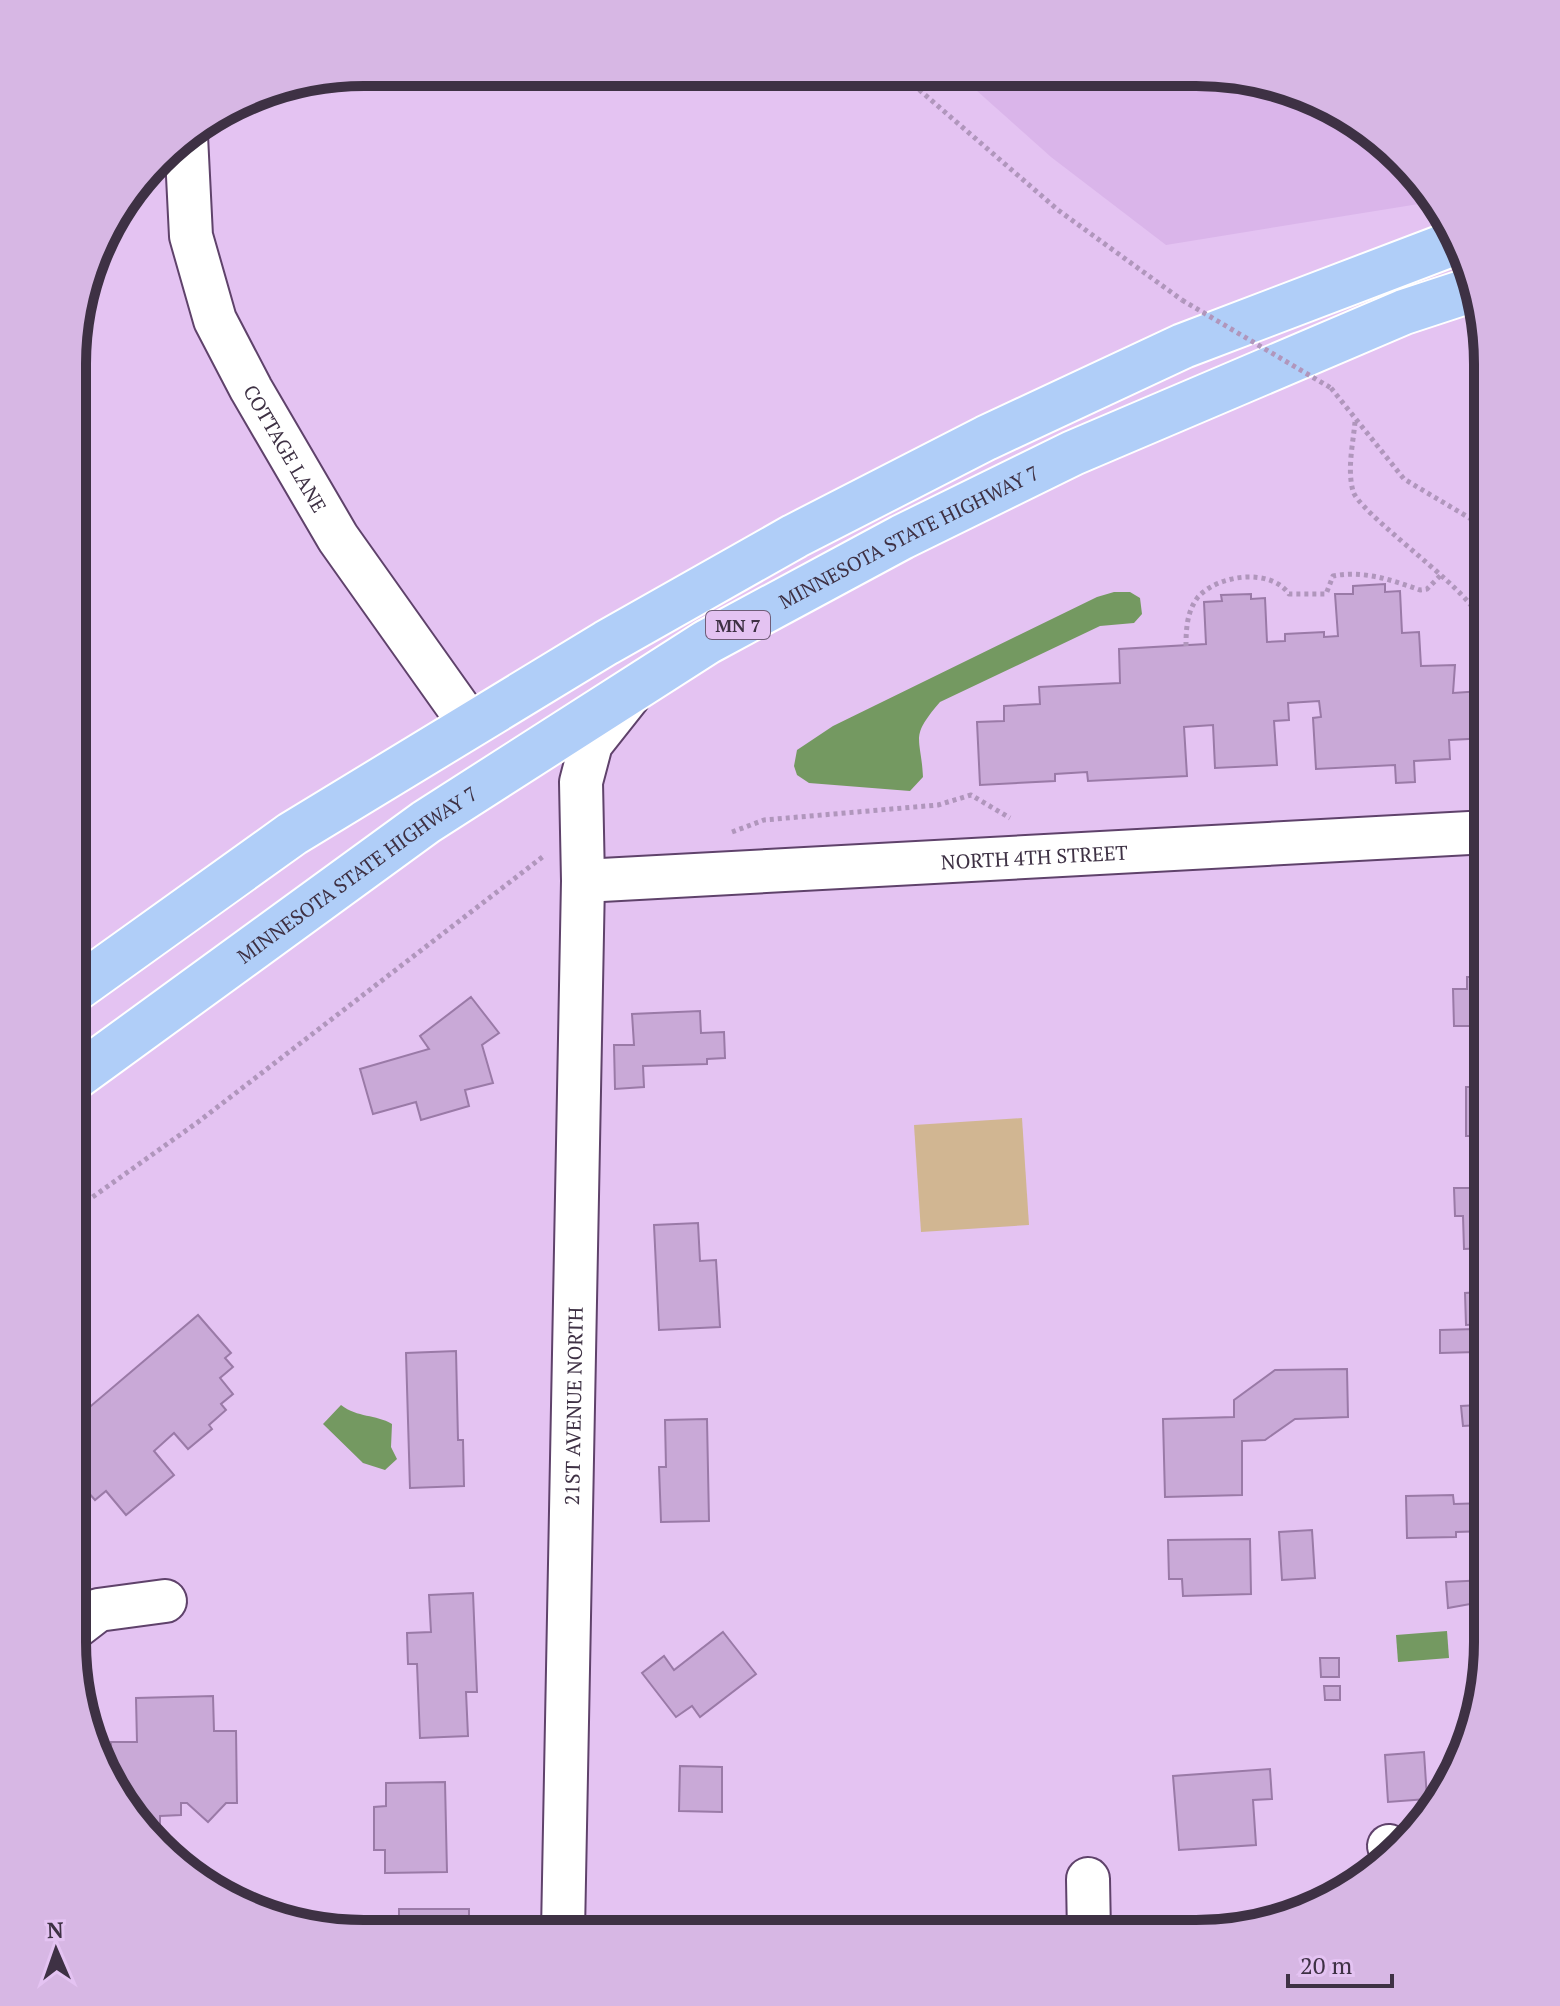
<svg xmlns="http://www.w3.org/2000/svg" width="1560" height="2006" viewBox="0 0 1560 2006" font-family="'PT Serif',serif">
<style>
.built{fill:#dab5ea}
.green{fill:#d1b692}
.water{fill:#749961}
.building{fill:#c9a9d7;stroke:#9a7aa7;stroke-width:2}
.lines{fill:none;stroke-linecap:round;stroke-linejoin:round}
.service-casing{stroke:#5f426b;stroke-width:24}
.minor-casing{stroke:#5f426b;stroke-width:46}
.trunk-casing{stroke:#fff;stroke-width:48}
.path{stroke:#b096bc;stroke-width:5;stroke-dasharray:4 4;stroke-linecap:butt}
.service{stroke:#fff;stroke-width:20}
.minor{stroke:#fff;stroke-width:42}
.trunk{stroke:#b0cef8;stroke-width:44}
.path-bridge{stroke:#b096bc;stroke-width:5;stroke-dasharray:4 4;stroke-linecap:butt}
.labels{text-anchor:middle;dominant-baseline:central;stroke-width:7;stroke-linejoin:round;paint-order:stroke}
.shield{fill:#e4c3f2;stroke:#705d78;stroke-width:2}
.shield-label{font-size:18px;font-weight:bold;fill:#3e3144}
.street-label{font-size:20px;fill:#3e3144;stroke:#e4c3f2}
.rim{fill:none;stroke:#3e3144;stroke-width:10}
</style>
<rect width="100%" height="100%" fill="#e4c3f2"/>
<path class="built" d="M958 74 1235 75 1374 132 1431 202 1166 245 1051 157Z"/>
<path class="green" d="M1022 1118 1029 1225 921 1232 914 1125Z"/>
<g class="water">
<path d="M1114 592H1130L1140 598 1142 614 1134 623 1100 626 940 702C909 738 921 736 923 777L910 791 809 783 797 775 794 766 797 750 833 726 1097 597Z"/>
<path d="M341 1405C358 1418 375 1414 392 1424L391 1447 397 1459 385 1470 363 1463 323 1424Z"/>
<path d="M1447 1631 1449 1658 1398 1662 1396 1635Z"/>
</g>
<g class="building">
<path d="M1385 584V592L1400 591 1402 633 1419 632 1421 666 1455 665 1453 693 1482 691V682L1488 681V738L1449 740 1450 759 1414 761 1415 782 1396 783 1395 765 1316 769 1313 718 1321 717 1319 701 1288 703 1289 720 1274 721 1277 765 1215 768 1213 725 1184 727 1187 776 1088 781 1087 772 1055 774V781L980 785 977 722 1004 721V706L1040 704 1039 687 1120 683 1119 649 1206 644 1204 602 1222 601 1221 595 1251 594V599L1265 598 1267 642 1285 641V634L1324 632V637L1338 636 1335 594H1353V586Z"/>
<path d="M1488 898V930H1476L1475 899Z"/>
<path d="M1467 977H1488V1026H1454L1453 989H1467Z"/>
<path d="M471 997 499 1033 482 1045 493 1083 465 1090 469 1106 421 1120 416 1102 373 1114 360 1069 429 1049 420 1036Z"/>
<path d="M700 1011 701 1033 724 1032 725 1058 707 1059V1064L643 1066 644 1087 615 1089 614 1045H634L632 1014Z"/>
<rect x="1466" y="1087" width="22" height="49"/>
<path d="M1454 1188H1488V1248L1464 1249 1463 1216H1455Z"/>
<path d="M698 1223 700 1261 716 1260 720 1327 659 1330 654 1225Z"/>
<path d="M1482 1283H1488V1330L1483 1331 1482 1324 1466 1325 1465 1293 1482 1292Z"/>
<path d="M198 1315 231 1353 225 1358 233 1367 220 1378 233 1394 221 1404 226 1410 209 1425 212 1429 188 1449 174 1433 154 1451 174 1475 126 1515 106 1491 95 1500 72 1474V1411L78 1417Z"/>
<path d="M1475 1329 1476 1352 1440 1353V1330Z"/>
<path d="M456 1351 458 1440H463L464 1486 410 1488 406 1353Z"/>
<path d="M1347 1369 1348 1417 1295 1419 1265 1440 1242 1441V1495L1165 1497 1163 1419 1234 1417V1400L1275 1370Z"/>
<path d="M1485 1403H1487V1462Z"/>
<path d="M1479 1405 1480 1425 1463 1426 1461 1406Z"/>
<path d="M707 1419 709 1521 661 1522 659 1467H666L665 1420Z"/>
<path d="M1453 1495 1454 1504 1487 1503V1531L1456 1532V1537L1407 1538 1406 1496Z"/>
<path d="M1312 1530 1315 1578 1282 1580 1279 1532Z"/>
<path d="M1250 1539 1251 1594 1183 1596 1182 1579H1169L1168 1540Z"/>
<path d="M1487 1580V1601L1448 1608 1446 1582Z"/>
<path d="M473 1593 477 1692H466L468 1736 420 1738 417 1664H408L407 1633 431 1632 429 1595Z"/>
<path d="M1481 1608H1487V1655H1484Z"/>
<path d="M723 1632 756 1674 700 1717 692 1706 676 1717 642 1673 664 1656 674 1670Z"/>
<path d="M1320 1658H1339V1677H1321Z"/>
<path d="M1324 1686H1340V1700H1325Z"/>
<path d="M213 1696 214 1731H236L237 1803H226L208 1822 187 1803H181V1815L160 1816V1837L112 1783 111 1742H137L136 1698Z"/>
<path d="M1424 1752 1427 1799 1388 1802 1385 1755Z"/>
<path d="M680 1766 722 1767V1812L679 1811Z"/>
<path d="M1270 1769 1272 1799 1253 1800 1256 1845 1179 1850 1173 1776Z"/>
<path d="M445 1782 447 1872 385 1873V1850H374V1807L386 1806V1783Z"/>
<rect x="399" y="1909" width="70" height="23"/>
<path d="M1243 1917V1923L1183 1934V1921Z"/>
</g>
<g class="lines">
<defs>
<path id="service" d="M1482 634 1488 637"/>
<g id="minor">
<path id="s1" d="M186 136 191 236 215 320 251 389 338 538 470 724"/>
<path id="s2" d="M583 881 1488 832"/>
<path d="M72 1630 98 1610 165 1601"/>
<path d="M1389 1846 1391 1847"/>
<path d="M1088 1879 1089 1934"/>
<path id="s3" d="M563 1932 583 881 581 782 591 744 629 696"/>
</g>
<g id="trunk">
<path d="M73 991 292 834 606 643 795 536 986 438 1183 346 1459 241"/>
<path id="s4" d="M73 1079 426 822 707 642 902 537 1073 453 1404 312 1471 290"/>
</g>
</defs>
<use href="#service" class="service-casing"/>
<use href="#minor" class="minor-casing"/>
<use href="#trunk" class="trunk-casing"/>
<g class="path">
<path d="M901 74 1058 210 1182 300"/>
<path d="M1331 388 1404 479 1488 529"/>
<path d="M1355 422C1353 444 1347 469 1353 491 1358 511 1452 578 1473 608"/>
<path d="M1186 646C1186 629 1187 611 1198 597 1219 574 1271 568 1289 594H1326L1333 576C1363 570 1392 580 1420 590L1427 589 1442 574"/>
<path d="M732 832 764 820 938 805 971 795 1010 818"/>
<path d="M73 1211 198 1122 545 855"/>
</g>
<use href="#service" class="service"/>
<use href="#minor" class="minor"/>
<use href="#trunk" class="trunk"/>
<path class="path-bridge" d="M1182 300 1331 388"/>
</g>
<g class="labels">
<rect class="shield" x="706" y="611" width="64" height="28" rx="6"/>
<g class="shield-label">
<text x="738" y="625">MN 7</text>
</g>
<g class="street-label">
<text stroke="none"><textPath href="#s1" startOffset="334">COTTAGE LANE</textPath></text>
<text stroke="none"><textPath href="#s4" startOffset="998">MINNESOTA STATE HIGHWAY 7</textPath></text>
<text stroke="none"><textPath href="#s2" startOffset="452">NORTH 4TH STREET</textPath></text>
<text stroke="none"><textPath href="#s4" startOffset="350">MINNESOTA STATE HIGHWAY 7</textPath></text>
<text stroke="none"><textPath href="#s3" startOffset="526">21ST AVENUE NORTH</textPath></text>
</g>
</g>
<path d="M0 0H1560V2006H0ZM364 86H1196A278 278 0 0 1 1474 364V1642A278 278 0 0 1 1196 1920H364A278 278 0 0 1 86 1642V364A278 278 0 0 1 364 86Z" fill="#d7b7e4" fill-rule="evenodd"/>
<path class="rim" d="M364 86H1196A278 278 0 0 1 1474 364V1642A278 278 0 0 1 1196 1920H364A278 278 0 0 1 86 1642V364A278 278 0 0 1 364 86Z"/>
<g transform="translate(56 1950) rotate(358)" stroke="#e4c3f2" stroke-width="6" paint-order="stroke">
<path d="M0-6L14 30L0 20L-14 30Z" fill="#3e3144"/>
<text y="-12" font-size="22" font-weight="bold" text-anchor="middle" fill="#3e3144">N</text>
</g>
<path d="M1288 1974v12h104v-12" fill="none" stroke="#3e3144" stroke-width="4"/>
<text x="1300" y="1974" font-size="24" fill="#3e3144" stroke="#e4c3f2" stroke-width="6" paint-order="stroke">20 m</text>
</svg>
